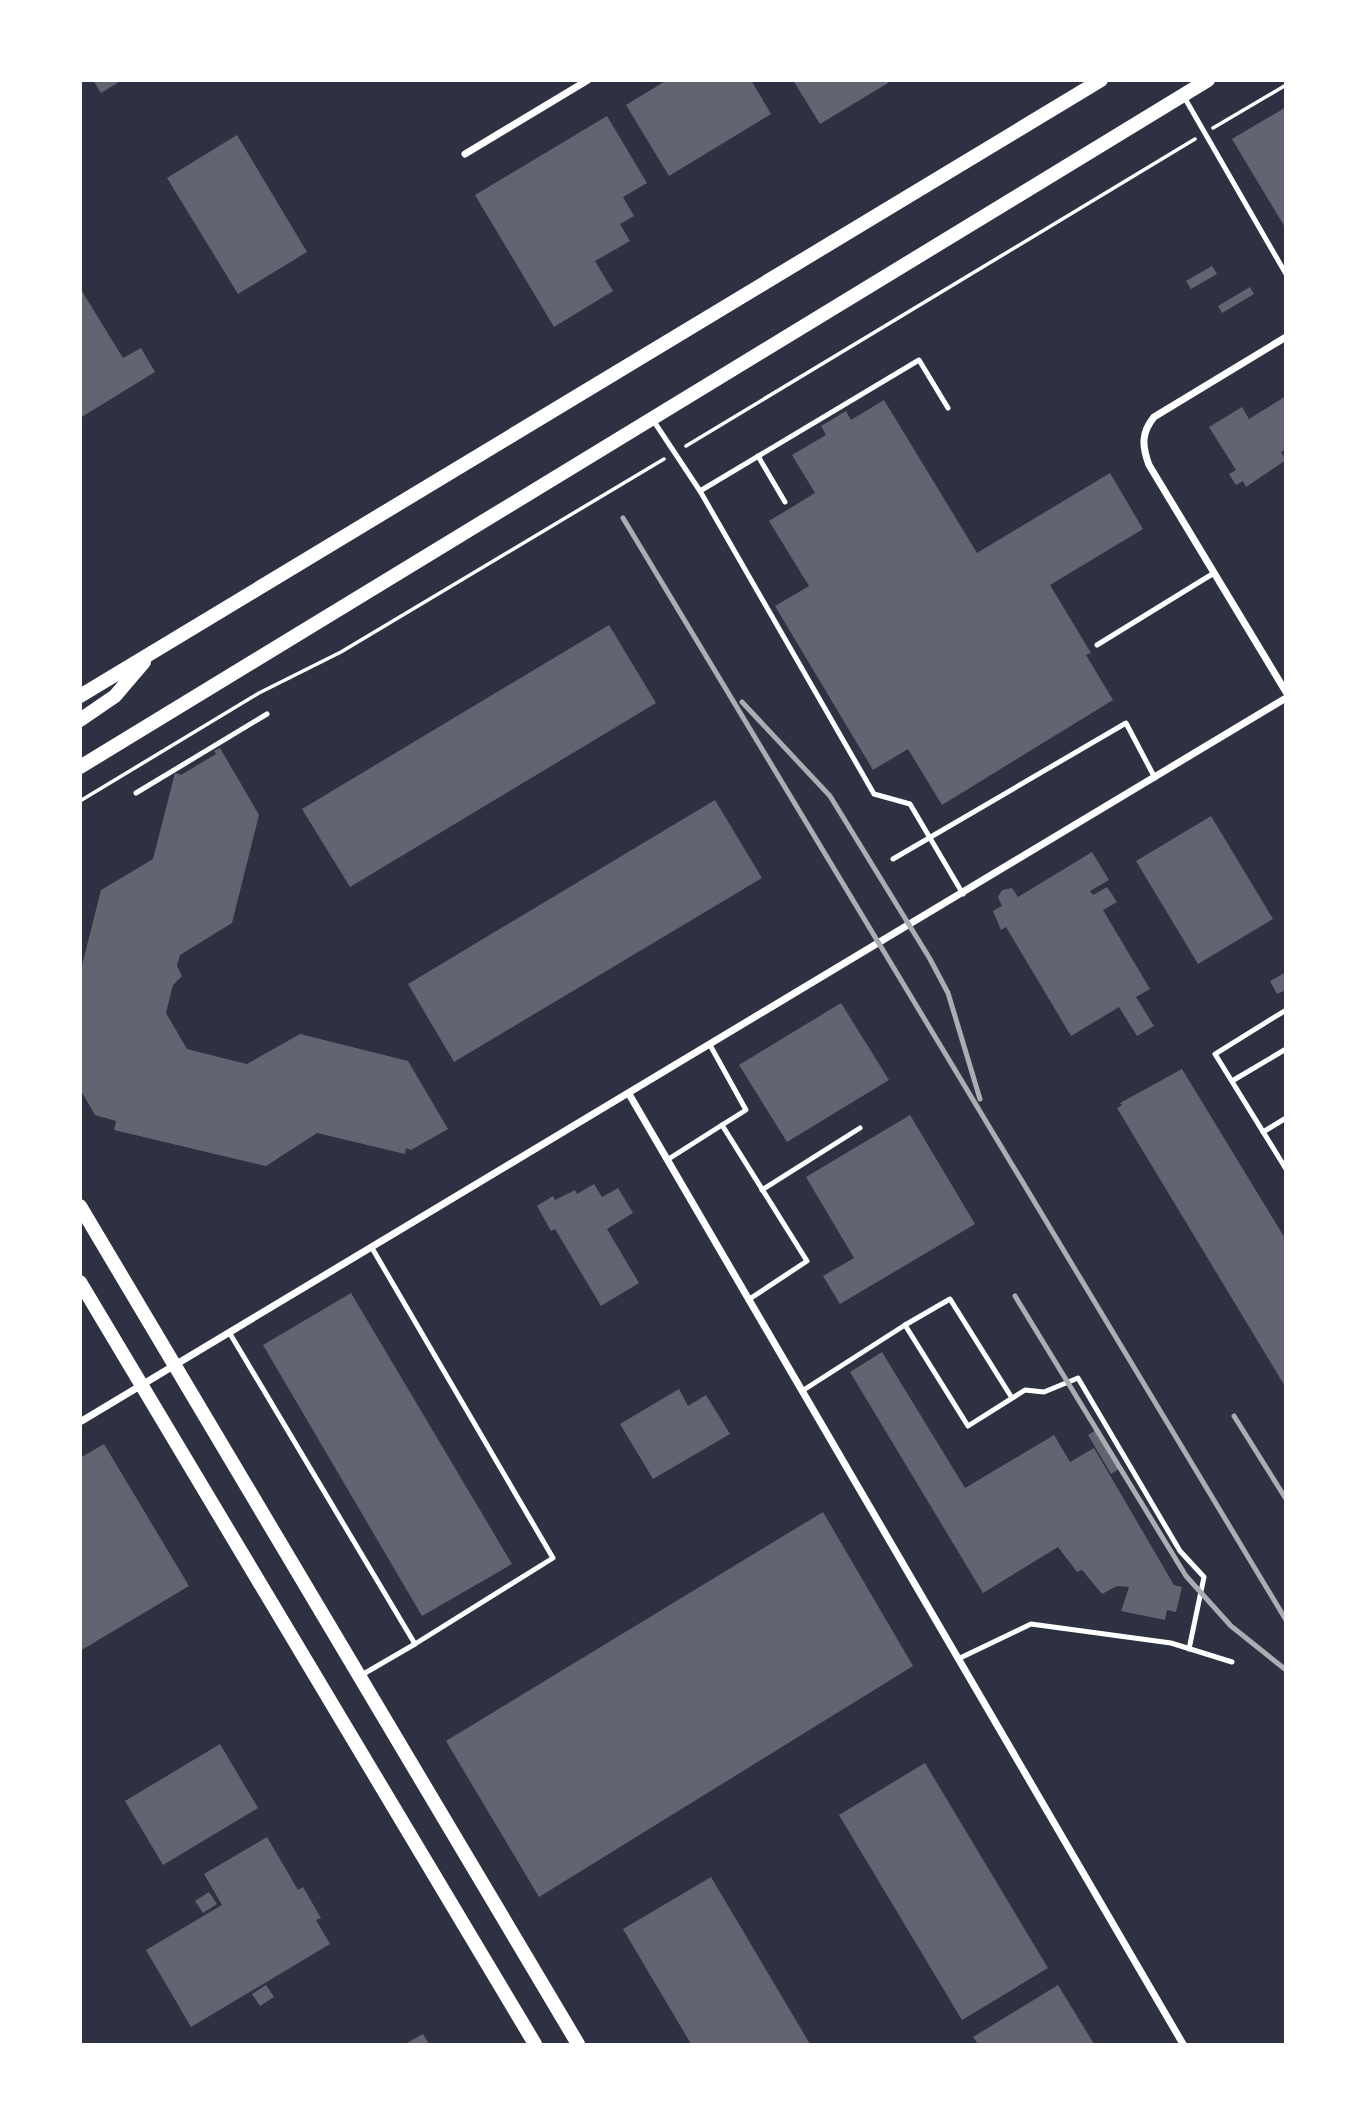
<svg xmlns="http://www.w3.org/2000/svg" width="1366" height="2125" viewBox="0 0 1366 2125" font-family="'Varela Round',sans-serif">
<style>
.building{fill:#626471}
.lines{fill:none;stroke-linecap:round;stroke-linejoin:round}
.path{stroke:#fff;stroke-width:3.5}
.service{stroke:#fff;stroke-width:5}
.minor{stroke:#fff;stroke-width:7}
.secondary{stroke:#fff;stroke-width:14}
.rail{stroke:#abadb3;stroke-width:5}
</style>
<rect width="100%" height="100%" fill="#2d3142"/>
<g class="building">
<path d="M93 80H122L101 93Z"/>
<path d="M667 80H751L771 114 669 176 626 105Z"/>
<path d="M793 80H887L888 83 820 124Z"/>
<path d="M1286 107V229L1232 139Z"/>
<path d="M607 116 647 183 623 197 634 216 620 224 630 241 595 261 613 291 554 327 475 195Z"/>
<path d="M237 135 307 252 238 294 167 178Z"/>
<path d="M1212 266 1217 274 1191 289 1186 281Z"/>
<path d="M1250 287 1254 294 1222 313 1218 306Z"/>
<path d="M80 288 123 358 141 348 155 372 80 418Z"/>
<path d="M1286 396V450L1281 452 1286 460 1246 487 1243 481 1236 485 1229 474 1236 470 1209 427 1242 407 1249 419Z"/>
<path d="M884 400 977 553 1110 473 1143 529 1050 585 1091 653 1086 655 1113 700 942 805 908 749 873 770 775 606 809 586 769 521 815 493 792 455 826 435 821 426 846 411 851 420Z"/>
<path d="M609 625 656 703 350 887 302 809Z"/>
<path d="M220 748 259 815 232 923 180 955 177 966 182 976 173 985 166 1013 187 1049 247 1064 300 1034 408 1061 448 1129 411 1150 406 1148 405 1154 317 1133 266 1166 114 1130 116 1121 95 1115 80 1089V973L101 890 153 859 175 773 181 775 216 754 214 751Z"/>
<path d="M715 800 762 878 454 1062 408 984Z"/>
<path d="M1211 816 1273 919 1198 964 1136 861Z"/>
<path d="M1092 852 1109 880 1090 891 1093 895 1107 887 1117 902 1103 910 1150 989 1136 997 1154 1026 1137 1036 1119 1007 1071 1036 1006 927 1001 930 993 911 1002 906 998 897 1002 890 1012 888 1018 897Z"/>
<path d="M1286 972V990L1277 994 1270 981Z"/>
<path d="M841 1003 889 1080 787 1142 739 1065Z"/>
<path d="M1182 1069 1286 1240V1388L1117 1108 1122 1105 1120 1103Z"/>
<path d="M910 1115 975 1224 840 1304 823 1276 854 1258 806 1177Z"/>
<path d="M594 1184 602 1197 618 1188 633 1213 607 1229 639 1283 601 1306 555 1229 551 1231 537 1206 553 1196 555 1200 575 1190 577 1194Z"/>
<path d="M351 1293 512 1564 422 1616 263 1345Z"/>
<path d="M882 1352 965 1488 1054 1435 1070 1462 1094 1448 1174 1585 1182 1587 1176 1612 1167 1610 1165 1620 1121 1611 1129 1587 1117 1586 1102 1594 1082 1570 1077 1572 1058 1547 983 1593 850 1372Z"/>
<path d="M679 1389 688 1406 706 1395 730 1434 653 1479 620 1424Z"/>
<path d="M1096 1430 1119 1469 1111 1474 1088 1435Z"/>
<path d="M104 1444 189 1586 80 1651V1458Z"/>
<path d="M823 1512 913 1666 539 1897 446 1741Z"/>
<path d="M220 1744 258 1808 163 1865 125 1801Z"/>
<path d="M925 1763 1048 1968 962 2020 839 1815Z"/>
<path d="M267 1837 298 1890 303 1887 321 1918 316 1920 330 1944 191 2027 146 1950 222 1905 204 1874Z"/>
<path d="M711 1877 810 2044H691L623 1929Z"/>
<path d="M209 1892 217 1904 203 1913 195 1901Z"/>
<path d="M266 1985 274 1997 260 2006 252 1994Z"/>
<path d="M1058 1985 1094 2044H978L973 2037Z"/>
<path d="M423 2034 429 2044H405Z"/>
</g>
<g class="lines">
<g class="path">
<path d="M1213 128 1286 85"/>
<path d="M686 446 1195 139"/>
<path d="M80 801 259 693 341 652 664 459"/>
</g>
<g class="service">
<path d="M1183 95 1286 274"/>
<path d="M653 420 700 491 919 360 948 408"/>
<path d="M758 456 785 502"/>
<path d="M700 491 874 794 910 804 963 894"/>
<path d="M1097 645 1214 573"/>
<path d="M136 793 267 714"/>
<path d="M893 859 1126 723 1155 778"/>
<path d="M1286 1010 1215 1054 1286 1169"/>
<path d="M710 1045 746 1110 722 1125"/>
<path d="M1232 1081 1286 1049"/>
<path d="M1263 1132 1286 1118"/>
<path d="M667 1160 722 1125 807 1261 748 1300"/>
<path d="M762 1190 860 1128"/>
<path d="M905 1325 950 1299 1012 1398"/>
<path d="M229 1332 415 1644 553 1558 372 1248"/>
<path d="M802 1391 905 1325 968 1426 1025 1390 1044 1392 1078 1378 1180 1551 1204 1577 1189 1649"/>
<path d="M958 1659 1031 1624 1171 1643 1232 1662"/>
<path d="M360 1676 415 1644"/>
</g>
<g class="minor">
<path d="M465 154 588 80"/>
<path d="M1286 337 1154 417C1141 433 1142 446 1149 465L1286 692"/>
<path d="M629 1094 1183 2044"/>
<path d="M80 1422 1286 698"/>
</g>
<g class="secondary">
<path d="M80 696 1101 80"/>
<path d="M80 720 115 696 144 662"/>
<path d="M80 767 1208 80"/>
<path d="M80 1206 578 2044"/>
<path d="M80 1282 535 2044"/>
</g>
<g class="rail">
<path d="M623 518 1286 1620"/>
<path d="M742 702 830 796 930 959 948 993 980 1099"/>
<path d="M1015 1296 1186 1576 1231 1626 1286 1670"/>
<path d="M1234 1416 1286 1499"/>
</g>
</g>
<rect width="1366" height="2125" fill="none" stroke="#ffffff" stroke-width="164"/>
</svg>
